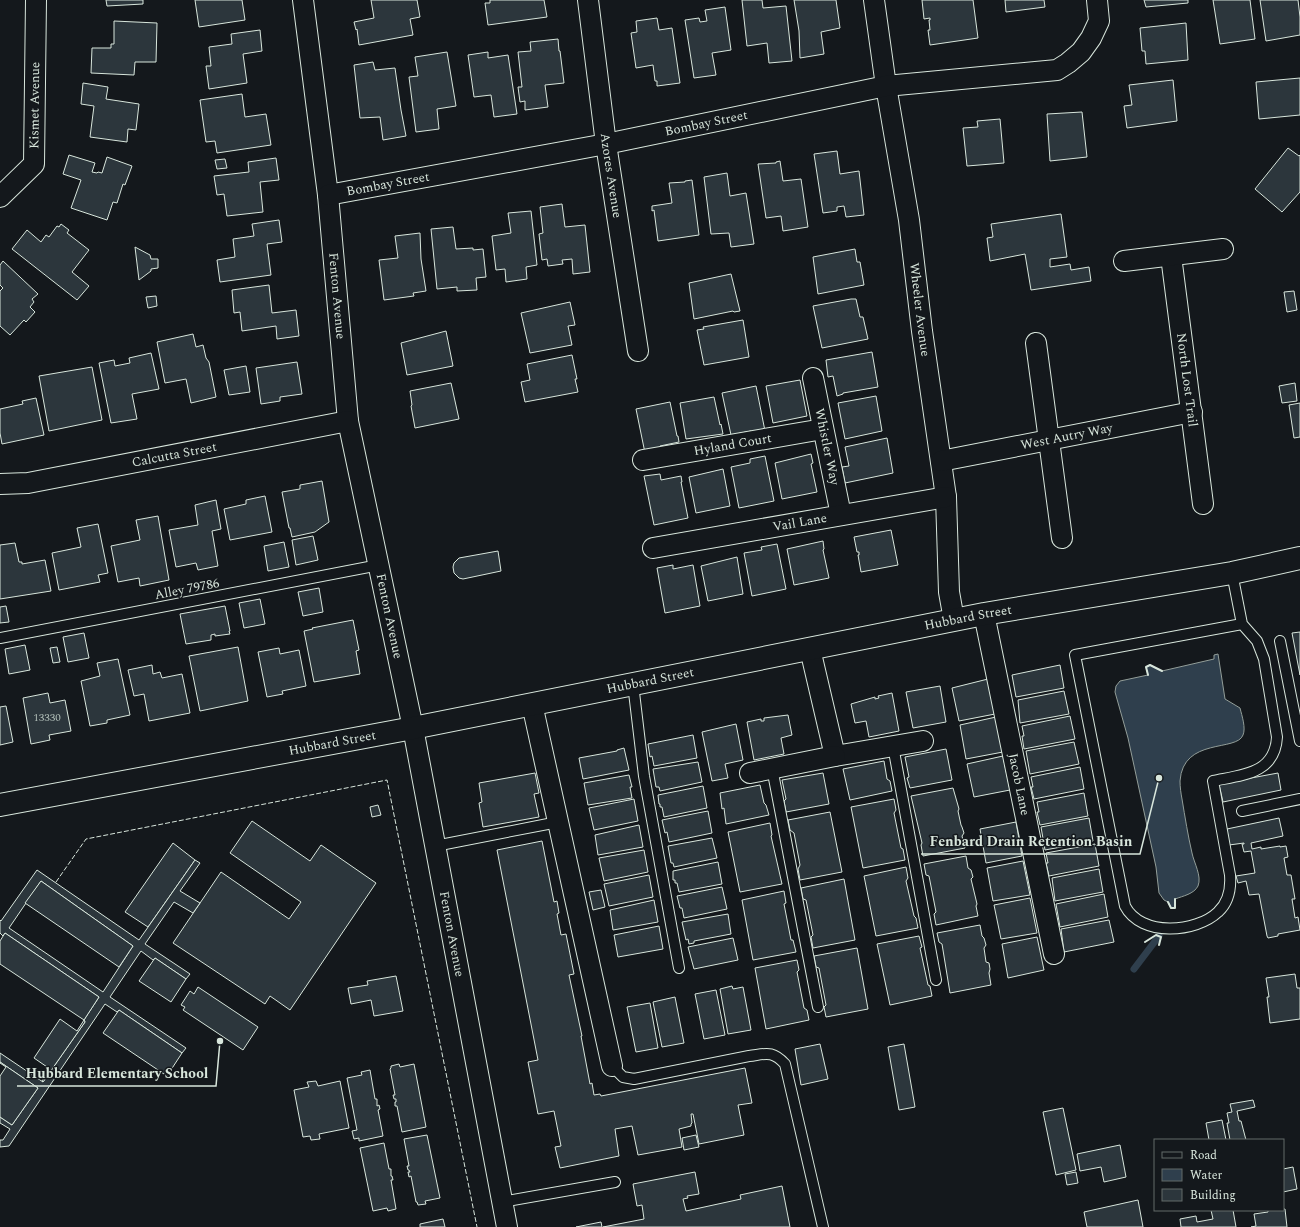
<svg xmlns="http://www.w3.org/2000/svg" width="1300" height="1227" viewBox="0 0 1300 1227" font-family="Spectral,serif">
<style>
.water{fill:#2f3f4d;stroke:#939e99}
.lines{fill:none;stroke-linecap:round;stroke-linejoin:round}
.stream{stroke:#2f3f4d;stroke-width:7}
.building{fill:#2c363c;stroke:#d8e6dc;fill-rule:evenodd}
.lane-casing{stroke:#d8e6dc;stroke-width:12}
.street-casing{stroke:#d8e6dc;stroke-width:22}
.secondary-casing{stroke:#d8e6dc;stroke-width:24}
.lane{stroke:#14181c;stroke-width:10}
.street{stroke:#14181c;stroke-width:20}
.secondary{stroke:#14181c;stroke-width:22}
.fence{stroke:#d8e6dc;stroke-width:1;stroke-dasharray:5 2;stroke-linecap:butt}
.wall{stroke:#d8e6dc;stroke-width:2}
.labels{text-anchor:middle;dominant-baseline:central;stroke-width:3;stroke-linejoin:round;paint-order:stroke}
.number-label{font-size:11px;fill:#adbab4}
.street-label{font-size:13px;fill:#d8e6dc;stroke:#14181c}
.leader{fill:none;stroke:#d8e6dc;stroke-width:1.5}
.callout-dot{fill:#d8e6dc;stroke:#14181c;stroke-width:1.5}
.callout-label{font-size:14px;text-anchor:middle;font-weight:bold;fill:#d8e6dc;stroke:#14181c;stroke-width:3;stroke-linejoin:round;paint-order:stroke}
</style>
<rect width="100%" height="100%" fill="#14181c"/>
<path class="water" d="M1218 654 1225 699 1240 708C1242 716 1246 728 1243 735 1237 752 1183 737 1180 781 1180 787 1181 794 1182 799 1185 817 1188 836 1192 853 1194 863 1202 876 1198 886 1194 894 1183 896 1175 899V908H1171L1168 902 1164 900 1159 893 1156 867 1128 738 1115 692 1116 686 1120 681 1148 675 1146 667 1150 665 1162 671 1214 659V655Z"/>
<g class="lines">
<path class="stream" d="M1134 969 1159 936"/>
</g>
<g class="building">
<path d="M106 0H143V4L107 6Z"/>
<path d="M195 0H242L245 20 199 27Z"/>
<path d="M371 0H417L420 17 410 19 413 35 359 45 357 29 356 30 354 22 374 18Z"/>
<path d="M490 0H544L547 17 488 25 485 3H490Z"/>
<path d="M742 0H762L763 8 786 6 792 61 769 63 767 43 747 46Z"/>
<path d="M794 0H836L840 28 821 32 824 54 800 58 799 31Z"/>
<path d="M922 0H973L978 38 930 45 928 30H930L929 20H930V18L924 19Z"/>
<path d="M1005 0H1044L1045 7 1006 12Z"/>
<path d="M1144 0H1188V3L1146 7Z"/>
<path d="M1213 0H1250L1255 39 1220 44Z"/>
<path d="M1260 0H1298L1300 17V35L1266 41Z"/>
<path d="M725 7 731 50 712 53 716 75 694 78 685 20 699 18 700 22 707 21 705 10Z"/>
<path d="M657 18 659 30 672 28 680 83 657 86V81H655L653 65 636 68 631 33 637 32 636 21Z"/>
<path d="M114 21 157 23 156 62H135L134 75 91 73 92 48H111V44H114Z"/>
<path d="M1186 23 1188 60 1146 64 1145 51H1142L1140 28Z"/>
<path d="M260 30 262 51 243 54 247 83 209 89 206 66H211L209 47 232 44 231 34Z"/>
<path d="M558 39 559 51H560L564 83 545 85 548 107 525 110V101L520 102 518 87H522L518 52 531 51 530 42Z"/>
<path d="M447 52 456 106 437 109 439 129 416 132 409 77 418 76 415 57Z"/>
<path d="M488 52V58L508 55 517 114 494 117 491 95 474 97 468 55Z"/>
<path d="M373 62 375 70 395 68 401 110 406 136 383 140 380 117 360 118 354 65Z"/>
<path d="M1300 78V115L1259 119 1256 82Z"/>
<path d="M1173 80 1177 121 1127 128 1124 106 1132 105 1129 85Z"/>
<path d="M83 83 108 87 106 99 139 104 136 130 128 129 127 142 90 137 94 106 81 104Z"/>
<path d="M242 94 245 117 266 114 271 145 217 153 215 141 206 142 200 100Z"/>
<path d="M1082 112 1087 157 1050 161 1047 114Z"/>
<path d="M1000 119 1004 163 967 166 963 128 978 127 977 121Z"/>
<path d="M1288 148 1299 156 1300 155V192L1282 212 1255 189Z"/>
<path d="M837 151 840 174 859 171 864 215 846 217 844 206 837 207V211L823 213 814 154Z"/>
<path d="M69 155 95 163 92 172 97 173 98 172 102 173 107 157 132 166 125 185 123 184 117 203 113 202 107 220 71 208 81 180 63 174Z"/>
<path d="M276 158 279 180 260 182 263 212 227 216 224 194 217 195 214 176 249 172 248 162Z"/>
<path d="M225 159 227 168 217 169 215 160Z"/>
<path d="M780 161 783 181 801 179 808 227 783 231 781 216 766 218 758 164 776 163V162Z"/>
<path d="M727 173 730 196 746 193 754 244 731 247 729 233 711 234 704 177Z"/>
<path d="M692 180 699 235 658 241 654 210 652 211V206L672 203 669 183 685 182V181Z"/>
<path d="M562 204 565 227 585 225 590 272 573 274 572 259 562 260 563 264 548 266 547 259 542 260 539 234 543 233 540 207Z"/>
<path d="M531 211 537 265 526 267 527 279 506 282 505 269 496 270 492 236 511 233 508 213Z"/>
<path d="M1061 214 1067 257 1050 259V267L1070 264 1071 270 1089 267 1091 281 1031 290 1025 254 990 261 987 238 993 237 991 224Z"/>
<path d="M279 220 282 242 267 244 271 275 220 282 217 260 235 257 233 239 254 236 252 224Z"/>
<path d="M61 224 69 230 67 233 89 250 72 272 89 286 77 300 12 249 27 230 41 242 46 235 49 237 57 226 59 227Z"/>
<path d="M453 227 456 249 473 248V250L483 249 486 277 476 278 477 290 457 291V287L437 289 431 229Z"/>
<path d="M420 233 421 259 426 291 413 293 414 296 384 300 379 260 398 258 395 236Z"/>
<path d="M135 247 150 255 151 259H158V268L151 269V271L139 280Z"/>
<path d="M855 249 857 262H860L864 285 818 294 813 257Z"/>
<path d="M3 261 38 294 32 299 34 302 30 307 35 312 26 322 24 320 10 335 0 326V291L3 288 0 285V265Z"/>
<path d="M731 274 740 311 734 312 733 311 694 319 689 283Z"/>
<path d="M269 285 272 313 296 310 299 336 277 339 276 326 242 331 240 312 234 313 232 290Z"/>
<path d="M1294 291 1297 310 1287 312 1284 292Z"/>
<path d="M156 296 157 306 148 308 146 297Z"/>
<path d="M851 299H856L860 317H863L868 339 822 348 813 306Z"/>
<path d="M570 302 575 325 568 326 572 345 530 353 521 313Z"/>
<path d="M743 320 749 357 704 365 697 330 704 329 703 327Z"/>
<path d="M446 331 453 366 407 375 401 343Z"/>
<path d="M193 334 196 347 203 345 206 358 209 362 216 397 191 403 186 379 165 383 157 342Z"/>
<path d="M872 352 878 387 843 393V394L837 396 833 376 828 377 826 360Z"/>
<path d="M151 353 159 389 132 394 137 419 111 423 99 363 114 360 115 366 130 363 129 358Z"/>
<path d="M572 355 577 379H575L578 392 525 402 521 382 530 380 527 364Z"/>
<path d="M297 362 302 394 280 397V401L261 404 256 368Z"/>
<path d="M246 366 250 392 229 395 224 370Z"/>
<path d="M92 367 102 420 49 431 39 376Z"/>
<path d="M800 380 807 416 773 423 766 386Z"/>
<path d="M451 383 459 419 415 428 411 406 412 405 410 391Z"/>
<path d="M1295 383 1297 401 1282 403 1279 386Z"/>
<path d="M756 386 765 431 751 434V431L731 435 722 393Z"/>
<path d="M876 396 882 431 845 439 838 403Z"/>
<path d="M714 397 720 425 721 424 723 434 686 439 680 403Z"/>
<path d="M36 398 44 435 2 444 0 433V409L23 404 22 401Z"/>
<path d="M670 402 677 436H678L679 442 660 446 661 450 645 453 636 409Z"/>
<path d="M1300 403V437L1294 438 1289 405Z"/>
<path d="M887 438 893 473 845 483 842 467 849 466 845 447Z"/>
<path d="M811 454 813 463 811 464 817 492 782 499 775 463Z"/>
<path d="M765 456 774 501 739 508 731 467 750 463V459Z"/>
<path d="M723 469 730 506 696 513 689 477Z"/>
<path d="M660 474 661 480 681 476 682 482H681L688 518 654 525 644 476Z"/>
<path d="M322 481 329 522 315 532 292 537 290 528H289L282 492 300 489V485Z"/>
<path d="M265 496 272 532 230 540 224 509 246 504V500Z"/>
<path d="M216 500 221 529 212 531 218 566 198 570 196 563 176 567 169 530 198 525 195 505Z"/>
<path d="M158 516 169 580 140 586 139 578 118 582 111 546 140 540 136 520Z"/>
<path d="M98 524 108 573 98 575 100 582 59 590 52 553 81 547 77 528Z"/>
<path d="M891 530 898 565 861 572 858 555H859V552H857L854 537Z"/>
<path d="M313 536 318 560 296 565 292 540Z"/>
<path d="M823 541 824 549 823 550 829 578 794 585 787 549Z"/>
<path d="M284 542 289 567 268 571 264 546Z"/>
<path d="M15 543 19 562H22V564L45 560 51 591 0 599V545Z"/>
<path d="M777 544 786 589 752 596 744 553 762 550 761 547Z"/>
<path d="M498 551 501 571 463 579 459 578 454 573 453 567 454 563 459 558Z"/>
<path d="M737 557 743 594 708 601 701 566Z"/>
<path d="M673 565V569L693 565 700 606 665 613 657 568Z"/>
<path d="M319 588 323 612 303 616 298 592Z"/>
<path d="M260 599 265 624 244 628 239 603Z"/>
<path d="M6 606 9 622 0 623V607Z"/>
<path d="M225 606 230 631H229L230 634 215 636V634L211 635V640L186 644 180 614Z"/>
<path d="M353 620 359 650 356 651 360 674 314 682 304 631 313 629 312 628Z"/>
<path d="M1300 632V675L1292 633Z"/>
<path d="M84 633 89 658 68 662 63 637Z"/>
<path d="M25 645 30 670 9 674 5 649Z"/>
<path d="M57 647 60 662 53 663 50 648Z"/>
<path d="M238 647 248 701 200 711 189 656Z"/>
<path d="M279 648 280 654 299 650 306 686 282 691 283 694 267 697 258 652Z"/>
<path d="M118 659 130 715 107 720V723L90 726 81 681 100 676 97 663Z"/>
<path d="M152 665 153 674 160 672 162 678 182 674 190 713 149 721 144 694 134 696 128 670Z"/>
<path d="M1060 665 1064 688 1016 697 1012 675Z"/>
<path d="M988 679 995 714 959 721 952 688Z"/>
<path d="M940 686 946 722 913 728 906 692Z"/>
<path d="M1064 691 1069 714 1020 723 1018 700Z"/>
<path d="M48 693 50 703 65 700 71 731 49 735 50 740 31 744 23 698Z"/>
<path d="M892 693 899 731 869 737 866 721 855 723 851 704 875 697V699L879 698 878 696Z"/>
<path d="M6 706 13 742 0 745V707Z"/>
<path d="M788 715 792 735 781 738 784 754 754 760 747 722 761 719V721H764V718Z"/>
<path d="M1070 716 1075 739 1024 749 1022 736H1024L1022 726Z"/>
<path d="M996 717 1003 752 966 759 960 725Z"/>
<path d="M736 724 743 760 725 764 728 778 712 781 702 732Z"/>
<path d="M693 735 697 758 654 766 652 756 650 757 648 744Z"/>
<path d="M1074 742 1079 764 1030 774 1026 751Z"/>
<path d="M624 748 629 770 583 779 579 758 617 751V750Z"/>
<path d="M946 749 952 780 910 788 907 778 909 777 905 757Z"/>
<path d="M1003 756 1010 790 974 797 967 764Z"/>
<path d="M884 761 887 779 890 781 892 791 850 800 843 769Z"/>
<path d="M698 762 702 782 660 791 659 787H656L653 769Z"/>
<path d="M1080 767 1084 789 1034 799 1031 787H1033L1031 777Z"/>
<path d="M535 773 539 793 534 794 539 817 483 827 479 803 482 802 479 783Z"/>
<path d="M823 773 829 804 786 812 784 801 786 799 782 780Z"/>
<path d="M1278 773 1281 790 1223 802 1219 784Z"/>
<path d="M629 775 632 787H630L632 798 588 805 584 783Z"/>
<path d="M760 785 764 803 766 805 769 815 726 824 724 808 722 809 720 793Z"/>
<path d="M703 786 707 808 664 817 662 807H660V804H659L658 795Z"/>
<path d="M953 788 959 809 958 811 961 825 962 827 964 833 962 836 965 848 923 856 921 845 922 843 911 796Z"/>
<path d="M1084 793 1088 816 1040 825 1037 812H1039L1037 802Z"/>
<path d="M634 799 638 821 594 830 589 808Z"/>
<path d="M894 799 896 810 894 813 901 848 903 849 905 860 863 868 851 807Z"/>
<path d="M378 805 381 815 372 817 370 807Z"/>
<path d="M708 811 712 833 669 842 667 832 665 833 662 820Z"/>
<path d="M830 812 842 872 800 880 798 869 800 865 794 833 790 830 788 820Z"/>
<path d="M1089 818 1093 841 1045 850 1041 827Z"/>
<path d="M1279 818 1283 836 1251 843 1252 849 1261 847V849L1280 846V847L1286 846 1288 857 1284 858 1287 875H1291L1295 899H1292L1295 918 1298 917 1300 930 1278 934V936L1268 938 1267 936 1259 894 1249 895 1246 881 1238 883 1236 876 1255 873 1251 851 1244 852 1242 844H1244V843L1229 845 1227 829Z"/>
<path d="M252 821 310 861 321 845 376 883 290 1010 270 996 265 1004 173 943 221 872 289 919 301 902 230 853Z"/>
<path d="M1016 822 1022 856 986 863 980 829Z"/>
<path d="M770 823 772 835 771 836 782 884 740 892 728 832Z"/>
<path d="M639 825 643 847 598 855 595 835Z"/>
<path d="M712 838 717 858 674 867 673 863H671L668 846Z"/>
<path d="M542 841 554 902 557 901 559 913 557 914 561 935 566 934 574 974 569 975 582 1036H581L590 1084 592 1083 594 1095 600 1094 601 1096 745 1068 752 1103 738 1105 744 1135 699 1144 693 1114H691L692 1123 691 1124V1126L679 1129 682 1147 638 1155 632 1126 615 1129 619 1156 560 1168 555 1147 561 1146 554 1111 538 1114 528 1062 538 1060 497 850Z"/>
<path d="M173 843 195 860 148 927 125 912Z"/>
<path d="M1095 844 1099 866 1049 876 1046 863H1048L1046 853Z"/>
<path d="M644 850 648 872 604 881 599 858Z"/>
<path d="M966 856 968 868 971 870 973 877 971 879 977 904 976 906 978 916 936 925 934 914 936 912 929 876 926 875 924 864Z"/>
<path d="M195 860 200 863 180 891 200 903 193 913 174 902 145 944 190 974 186 979 155 958 153 960 141 951 110 997 186 1048 182 1053 119 1010 117 1012 105 1004 9 1146 0 1147V1140H3L10 1129 0 1123V1117L12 1125 38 1088 0 1062V1053L43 1082 85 1022 84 1020 99 997 5 933 3 936 0 933V920L1 921 37 870 139 940ZM41 881 133 946 103 992 9 928Z"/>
<path d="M1023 861 1030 895 993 901 987 868Z"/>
<path d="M718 862 722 884 679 892 677 883H675V880H673V871Z"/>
<path d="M906 867 908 878 906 881 914 916 916 918 918 928 876 936 864 876Z"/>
<path d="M1099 869 1103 892 1055 901 1052 878Z"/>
<path d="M649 875 653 897 609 906 604 884Z"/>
<path d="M844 879 855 940 813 948 811 937 813 935 806 900 803 899 801 888Z"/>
<path d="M41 881 133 946 119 967 25 903Z"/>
<path d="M722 887 727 909 684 918 682 908H680L677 896Z"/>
<path d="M601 890 605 907 593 910 589 892Z"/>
<path d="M784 891 786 903 784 904 791 940H793L796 952 753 960 742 900Z"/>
<path d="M1104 894 1108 917 1060 927 1056 904Z"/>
<path d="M1030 898 1037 933 1001 939 994 905Z"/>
<path d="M654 900 658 922 613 930 610 910Z"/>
<path d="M728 914 731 934 694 941V943L689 944 688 939 686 940 682 922Z"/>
<path d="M1109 920 1114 942 1064 952 1061 929Z"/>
<path d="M980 925 982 936 984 938 986 945 984 948 986 962 989 963 990 969 989 973 991 985 950 993 942 944 939 942 937 933Z"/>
<path d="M659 926 663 949 618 957 614 935Z"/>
<path d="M5 933 99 997 84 1020 0 964V941Z"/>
<path d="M919 936 922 947 920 948 928 985 930 986 932 996 890 1005 877 944Z"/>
<path d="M1037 937 1044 970 1008 978 1002 944Z"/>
<path d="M733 938 738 960 694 969 688 947Z"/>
<path d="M857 948 868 1009 826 1017 824 1007 826 1005 819 968 816 967 814 956Z"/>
<path d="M155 958 186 979 171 1002 139 981Z"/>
<path d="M797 960 799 970 797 972 804 1008 807 1010 809 1020 766 1029 755 968Z"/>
<path d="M1295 974 1297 988H1300V1019L1270 1023 1267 997H1269L1266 978Z"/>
<path d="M396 976 403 1011 374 1016 371 1000 351 1004 348 988 368 985 367 981Z"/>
<path d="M732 986 733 989 743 987 751 1030 728 1034 720 989Z"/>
<path d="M198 987 258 1027 243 1050 183 1010 185 1007 181 1005 190 991 194 994Z"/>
<path d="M716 990 725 1035 704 1039 695 994Z"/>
<path d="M675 997 684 1043 662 1047 653 1002Z"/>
<path d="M650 1003 658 1048 636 1052 627 1007Z"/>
<path d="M119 1010 182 1053 167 1076 103 1033Z"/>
<path d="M60 1019 77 1031 84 1020 85 1022 43 1082 42 1081 50 1069 34 1058Z"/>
<path d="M820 1044 828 1079 801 1085 795 1049Z"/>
<path d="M904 1044 915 1107 899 1110 888 1047Z"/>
<path d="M0 1062 38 1088 12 1125 0 1117V1076L6 1067 0 1063Z"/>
<path d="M399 1064 400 1067 414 1064 426 1127 402 1132 397 1106H395V1102H396V1099H394L393 1095H395L390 1069 391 1068V1066Z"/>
<path d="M370 1070 375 1099H377V1106L379 1105 380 1109 378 1110 383 1136 359 1141V1138L354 1139 352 1131 357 1130 347 1078 362 1075 361 1072Z"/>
<path d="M316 1081 318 1086 340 1081 349 1128 319 1134 320 1139 311 1140 310 1136 303 1137 294 1090 309 1087 307 1082Z"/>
<path d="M1253 1100 1255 1107 1237 1111 1239 1121H1241L1246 1140H1230L1227 1123H1229L1227 1113 1232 1112 1230 1104Z"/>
<path d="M1063 1108 1076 1170 1056 1175 1043 1112Z"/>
<path d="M1222 1120 1226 1140H1209L1206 1123Z"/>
<path d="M427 1135 440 1198 425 1201 426 1204 418 1205 417 1202H416L411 1176 409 1177 408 1172H410L409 1170H408L407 1166H409L404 1139Z"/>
<path d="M696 1135 699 1147 684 1150 682 1138Z"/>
<path d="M384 1143 389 1169H391V1176H392L393 1180H391L396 1209 388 1211 387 1208 373 1211 360 1148Z"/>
<path d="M1120 1145 1126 1177 1104 1182 1101 1167 1080 1171 1077 1154Z"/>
<path d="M1293 1167 1297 1189 1283 1192V1169Z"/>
<path d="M695 1172 699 1194 687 1196 688 1198 683 1199 686 1211 741 1199 740 1195 782 1186 790 1227H603L644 1219 642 1205 637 1206 633 1184Z"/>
<path d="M1076 1172 1078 1183 1067 1185 1065 1174Z"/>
<path d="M1138 1200 1143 1227H1087L1084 1212Z"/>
<path d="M1283 1209H1285L1287 1227H1251L1256 1226 1254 1214 1268 1212V1210H1283Z"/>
<path d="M1211 1210H1233L1236 1227H1181L1180 1219 1196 1216 1197 1222 1213 1219Z"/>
<path d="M443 1219 445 1227H420V1224Z"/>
<path d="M601 1222 602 1227H576Z"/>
</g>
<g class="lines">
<defs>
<g id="lane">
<path d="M1232 573 1242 624 1257 641 1264 659 1277 737C1275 774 1242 775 1213 781L1230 875C1231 888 1229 902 1218 912 1196 933 1141 937 1125 906L1075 655 1242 624"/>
<path d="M0 638 379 565"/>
<path d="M1280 641 1300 741"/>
<path d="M633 684 644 776 679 968"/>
<path d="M893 746 936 980"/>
<path d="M772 768 818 1007"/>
<path d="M1242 811 1300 799"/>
<path d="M435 846 558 822"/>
<path d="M612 1066 623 1077 634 1079 749 1056C766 1054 772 1050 785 1064L823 1227"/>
<path d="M502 1202 615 1182"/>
</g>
<g id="street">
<path id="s1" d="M303 0 328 195 348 421 413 728 507 1227"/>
<path id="s2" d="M588 0 606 144 638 351"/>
<path id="s3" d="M874 0 886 86 909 220 922 331 946 497 949 592 954 620"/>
<path id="s4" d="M328 195 606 144 886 86 1057 70 1068 63 1081 52 1091 38 1099 21 1097 0"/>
<path id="s5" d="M0 197 34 164 36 0"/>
<path id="s6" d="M1171 256 1203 504"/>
<path d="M1124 261 1223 249"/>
<path d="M1036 343 1062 538"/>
<path id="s7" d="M813 378 841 515"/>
<path id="s8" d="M643 460 823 429"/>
<path id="s9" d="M941 461 1192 412"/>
<path id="s10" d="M0 484 28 483 348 421"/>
<path id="s11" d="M653 548 946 497"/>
<path id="s12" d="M984 614 1054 954"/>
<path d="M810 649 835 756 923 741"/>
<path d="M532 704 612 1066"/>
<path d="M750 773 835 756"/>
</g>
<g id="secondary">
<path id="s13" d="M0 805 413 728 984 614 1232 573 1300 558"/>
</g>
</defs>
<use href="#lane" class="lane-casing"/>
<use href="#street" class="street-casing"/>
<use href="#secondary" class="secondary-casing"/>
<use href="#lane" class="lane"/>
<use href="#street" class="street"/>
<use href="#secondary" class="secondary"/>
<path class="fence" d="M56 882 86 839 387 780 477 1227"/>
<g class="wall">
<path d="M1148 675 1146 667 1150 665 1162 671"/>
<path d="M1168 902 1171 908H1175V899"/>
<path d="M1145 942 1156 935 1161 937 1159 945"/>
</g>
</g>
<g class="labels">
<g class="number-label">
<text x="47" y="717">13330</text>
</g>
<g class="street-label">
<text stroke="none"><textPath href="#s5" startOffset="106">Kismet Avenue</textPath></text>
<text stroke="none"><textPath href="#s4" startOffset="385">Bombay Street</textPath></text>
<text stroke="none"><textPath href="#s2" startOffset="177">Azores Avenue</textPath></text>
<text stroke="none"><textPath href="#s4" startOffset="61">Bombay Street</textPath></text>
<text stroke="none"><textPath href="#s1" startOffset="298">Fenton Avenue</textPath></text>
<text stroke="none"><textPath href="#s3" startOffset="313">Wheeler Avenue</textPath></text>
<text stroke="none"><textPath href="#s6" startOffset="125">North Lost Trail</textPath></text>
<text stroke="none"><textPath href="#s9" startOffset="128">West Autry Way</textPath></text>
<text stroke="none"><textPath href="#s8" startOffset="91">Hyland Court</textPath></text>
<text stroke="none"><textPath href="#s7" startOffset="70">Whistler Way</textPath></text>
<text stroke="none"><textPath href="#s10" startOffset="177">Calcutta Street</textPath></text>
<text stroke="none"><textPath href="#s11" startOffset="149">Vail Lane</textPath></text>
<text transform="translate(187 589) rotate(-11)">Alley 79786</text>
<text stroke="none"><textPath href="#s1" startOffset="623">Fenton Avenue</textPath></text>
<text stroke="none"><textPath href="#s13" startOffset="986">Hubbard Street</textPath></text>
<text stroke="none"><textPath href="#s13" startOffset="662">Hubbard Street</textPath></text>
<text stroke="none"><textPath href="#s13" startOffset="338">Hubbard Street</textPath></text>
<text stroke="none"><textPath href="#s12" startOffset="174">Jacob Lane</textPath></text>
<text stroke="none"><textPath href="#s1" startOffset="947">Fenton Avenue</textPath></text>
</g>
</g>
<path class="leader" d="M1159 778L1140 854H921M220 1041L216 1086H17"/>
<g class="callout-dot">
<circle cx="1159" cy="778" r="4"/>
<circle cx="220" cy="1041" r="4"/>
</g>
<g class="callout-label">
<text x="1031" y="846">Fenbard Drain Retention Basin</text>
<text x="117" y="1078">Hubbard Elementary School</text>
</g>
<rect x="1154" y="1139" width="130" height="72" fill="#14181c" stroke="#626a69"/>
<rect x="1162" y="1152" width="20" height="6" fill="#14181c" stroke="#626a69"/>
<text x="1190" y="1159" font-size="12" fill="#d8e6dc">Road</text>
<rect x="1162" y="1169" width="20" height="12" fill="#2f3f4d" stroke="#626a69"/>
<text x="1190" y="1179" font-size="12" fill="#d8e6dc">Water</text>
<rect x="1162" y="1189" width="20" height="12" fill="#2c363c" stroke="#626a69"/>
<text x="1190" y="1199" font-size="12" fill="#d8e6dc">Building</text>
</svg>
